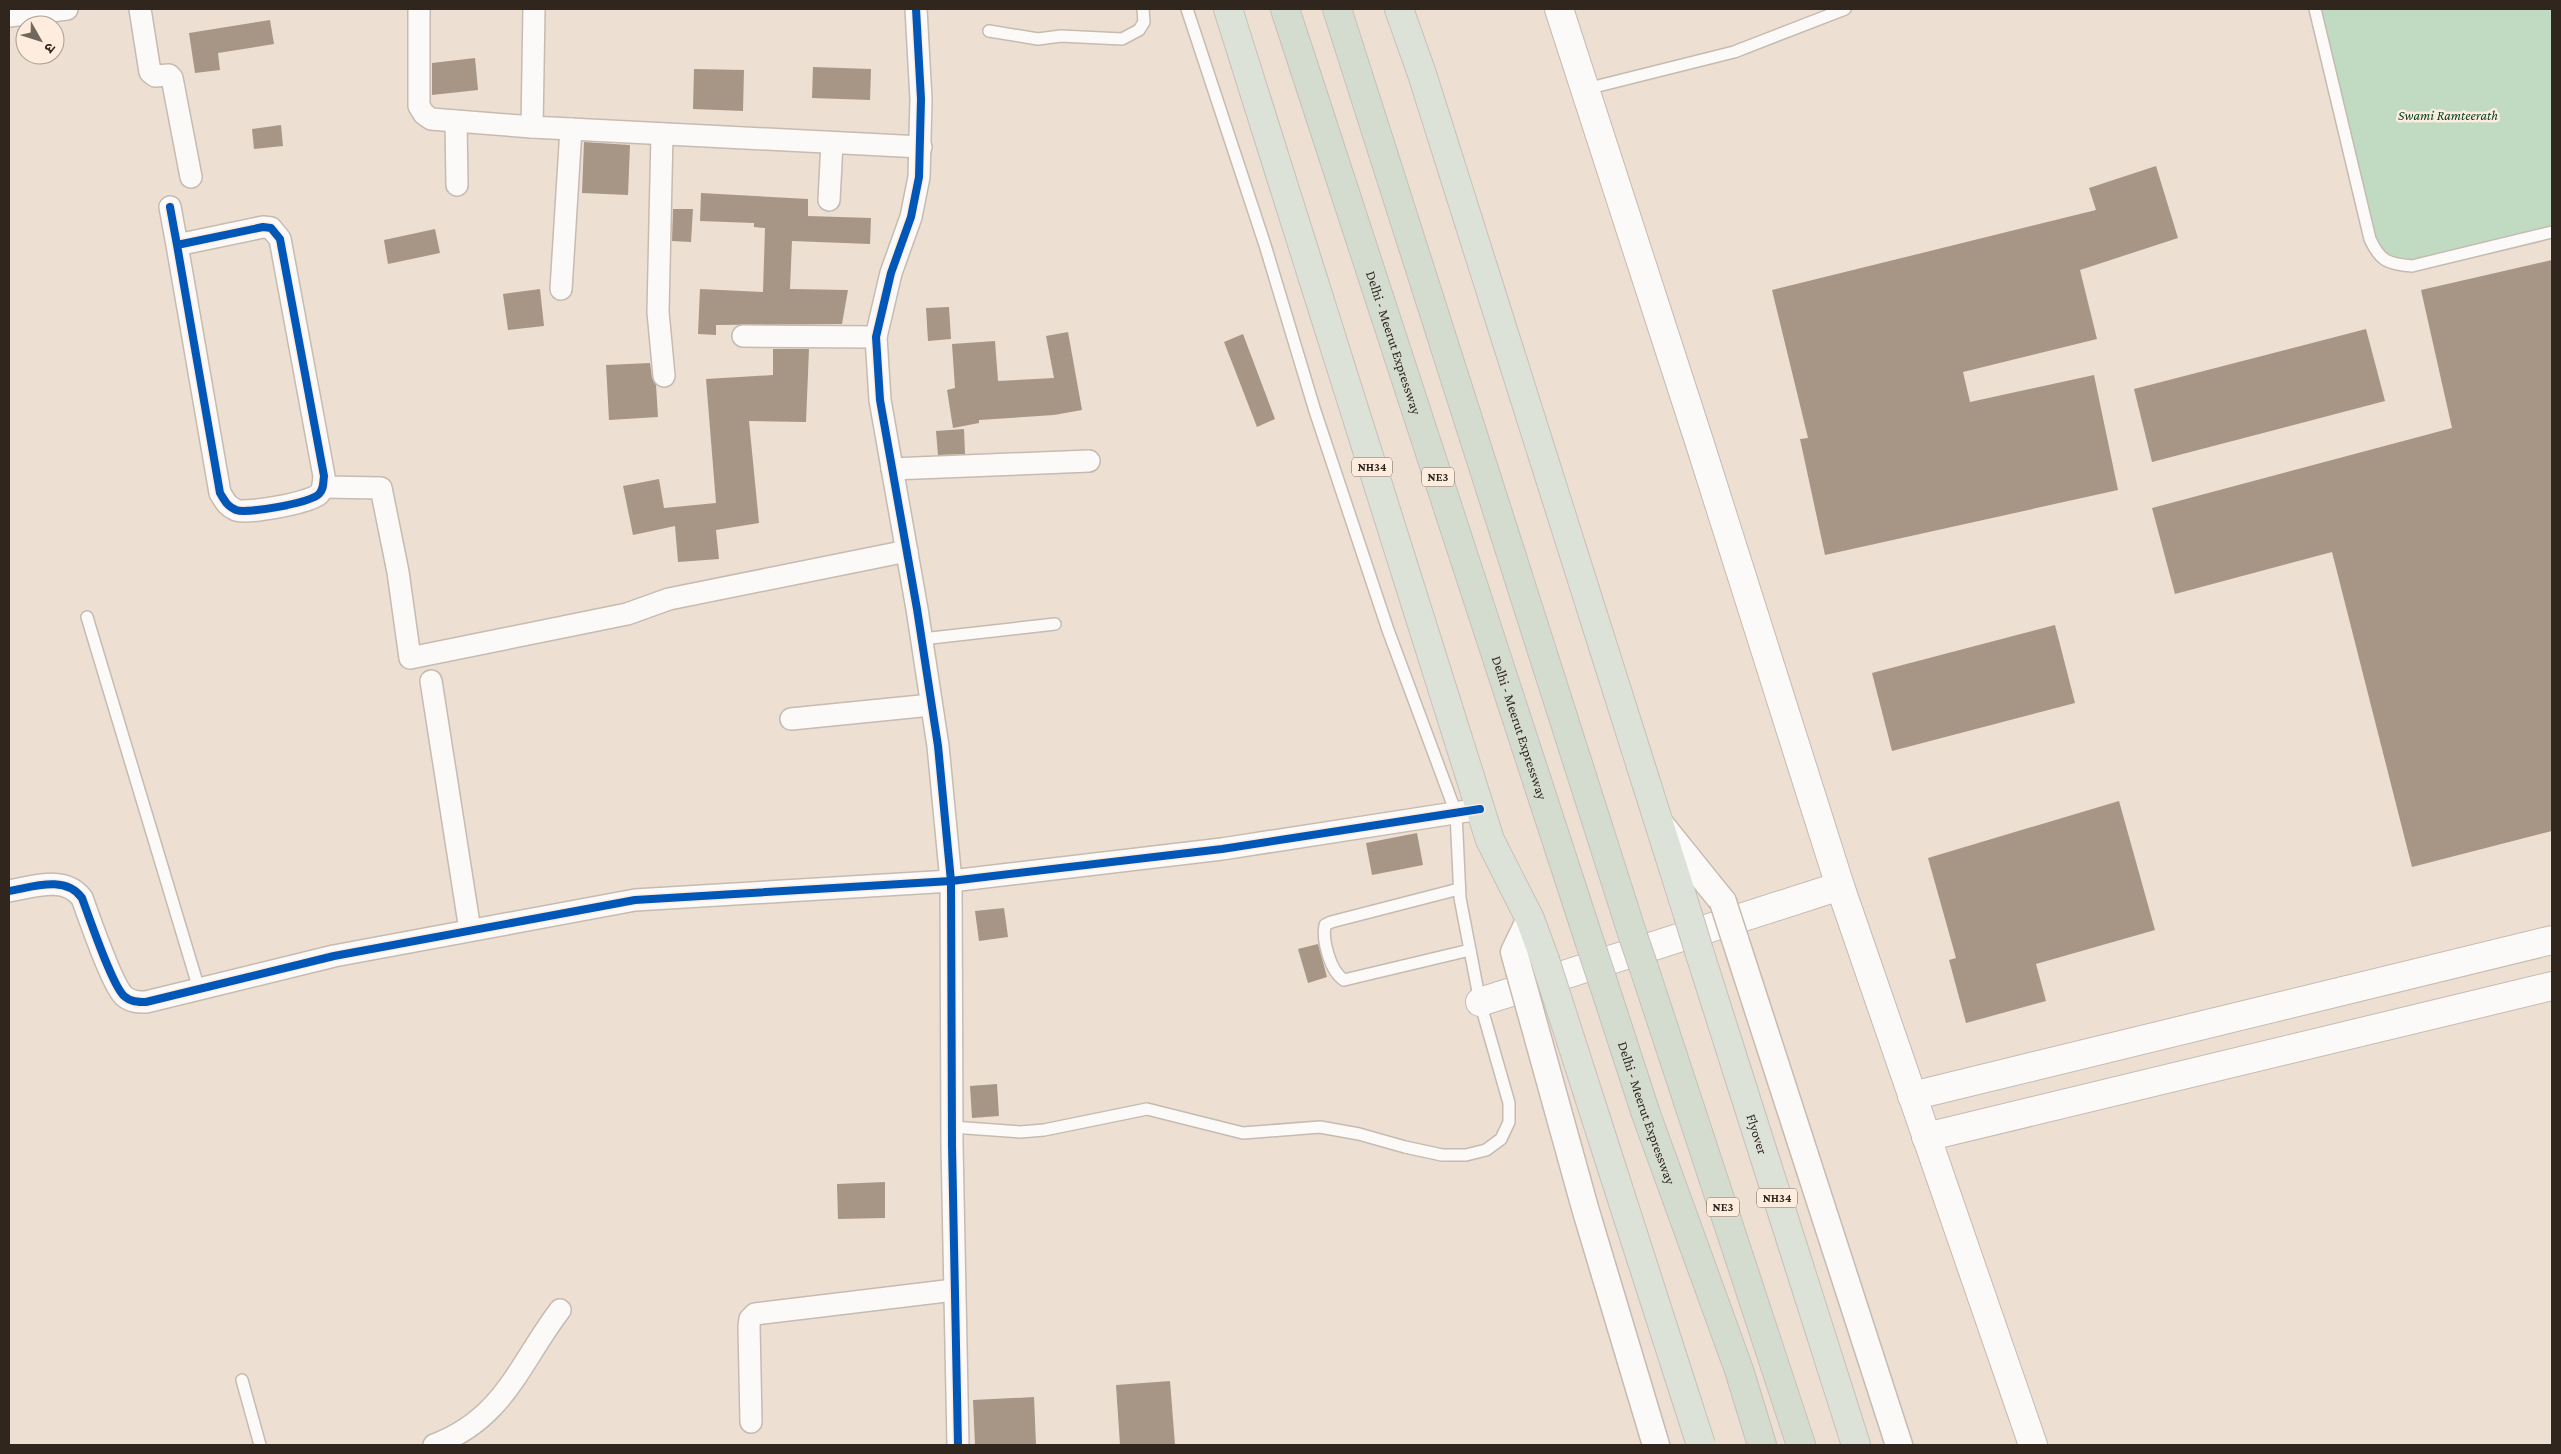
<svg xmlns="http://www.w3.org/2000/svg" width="2561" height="1454" viewBox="0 0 2561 1454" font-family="'Crimson Pro','Noto Sans Devanagari',serif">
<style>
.green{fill:#c1dbc2}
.building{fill:#a79686}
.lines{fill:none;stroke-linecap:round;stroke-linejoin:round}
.service-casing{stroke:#c6bbb1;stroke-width:14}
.minor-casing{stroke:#c6bbb1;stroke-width:24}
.tertiary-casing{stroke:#c6bbb1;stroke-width:29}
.secondary-casing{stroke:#c6bbb1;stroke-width:30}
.trunk-casing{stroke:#c7c0ba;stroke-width:30}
.motorway-casing{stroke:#c7c0ba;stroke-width:30}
.service{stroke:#fcfaf8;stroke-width:11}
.minor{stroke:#fcfaf8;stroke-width:21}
.tertiary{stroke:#fcfaf8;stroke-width:26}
.secondary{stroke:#fcfaf8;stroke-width:28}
.trunk{stroke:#dce2d8;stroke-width:28}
.motorway{stroke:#d4dccf;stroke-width:28}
.tertiary-bridge-casing{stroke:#c6bbb1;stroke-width:29;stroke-linecap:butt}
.trunk-bridge-casing{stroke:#c7c0ba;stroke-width:30;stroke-linecap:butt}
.motorway-bridge-casing{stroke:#c7c0ba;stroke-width:30;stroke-linecap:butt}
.tertiary-bridge{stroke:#fcfaf8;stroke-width:26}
.trunk-bridge{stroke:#dce2d8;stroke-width:28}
.motorway-bridge{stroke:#d4dccf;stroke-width:28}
.cycleway-casing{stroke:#feeddf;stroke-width:11}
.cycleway{stroke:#0057b8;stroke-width:8}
.labels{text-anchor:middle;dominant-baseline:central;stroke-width:5;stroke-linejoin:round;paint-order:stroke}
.shield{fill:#feeddf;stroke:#6e6257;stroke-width:1}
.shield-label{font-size:12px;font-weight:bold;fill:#30261d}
.park-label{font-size:14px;font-style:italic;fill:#003f24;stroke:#feeddf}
.street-label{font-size:14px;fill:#30261d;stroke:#feeddf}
</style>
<rect width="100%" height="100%" fill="#eddfd2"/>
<path class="green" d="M2315 9H2552V229L2412 266 2377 254Z"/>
<g class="building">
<path d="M270 20 274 44 218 53 220 70 195 73 189 33Z"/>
<path d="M475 58 478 90 432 95V63Z"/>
<path d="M813 67 871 69 870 100 812 98Z"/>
<path d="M694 69 744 70 743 111 693 109Z"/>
<path d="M281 125 283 146 254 149 252 129Z"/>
<path d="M584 142 630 145 628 195 582 193Z"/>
<path d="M2156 166 2178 238 2080 270 2097 339 1963 372 1970 402 2094 375 2118 490 1825 555 1800 439 1808 438 1772 290 2096 210 2089 188Z"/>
<path d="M701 193 808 199V216L871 218 870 244 792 241 790 289 848 290 842 324 716 325V335L698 334 700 289 763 292 765 228 754 227V223L700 221Z"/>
<path d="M673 209H693L691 242 672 241Z"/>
<path d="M435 229 440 253 388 264 384 240Z"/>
<path d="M2552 260V831L2412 867 2332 552 2175 594 2152 508 2452 428 2421 290Z"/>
<path d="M540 289 544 326 508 330 503 294Z"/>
<path d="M949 307 951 339 928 341 926 308Z"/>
<path d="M2366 329 2385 401 2152 462 2134 389Z"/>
<path d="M1068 332 1082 410 1054 415 979 420V423L953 428 947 390 955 388 952 344 995 341 998 381 1054 378 1046 336Z"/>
<path d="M1243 334 1275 419 1257 427 1224 342Z"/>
<path d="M773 349H809L806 422 749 421 759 523 716 530 719 559 678 562 675 526 633 535 623 486 659 479 664 508 716 503 706 379 773 375Z"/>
<path d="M650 363 652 378 656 385 658 417 609 420 606 365Z"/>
<path d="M964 429 965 454 938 455 936 431Z"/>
<path d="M2055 625 2075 703 1892 751 1872 673Z"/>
<path d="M2119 801 2155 930 2036 964 2046 1001 1966 1023 1949 960 1956 958 1928 858Z"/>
<path d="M1417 833 1423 865 1372 875 1366 843Z"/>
<path d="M1004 908 1008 937 979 941 975 911Z"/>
<path d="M1318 944 1327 977 1308 983 1298 949Z"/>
<path d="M997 1084 999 1116 972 1118 970 1086Z"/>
<path d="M885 1182V1218L838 1219 837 1184Z"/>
<path d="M1170 1381 1175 1445H1120L1116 1385Z"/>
<path d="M1034 1397 1036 1445H975L973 1400Z"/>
</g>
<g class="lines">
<defs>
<g id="service">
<path d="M2315 9 2370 239C2380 261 2388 264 2412 266L2552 232"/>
<path d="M989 31 1038 39 1061 36 1122 39 1139 30 1144 22 1143 9"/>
<path d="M1586 89 1734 52 1845 9"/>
<path d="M87 617 199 989"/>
<path d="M922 639 1055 624"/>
<path d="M1459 889 1331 922 1325 925C1322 940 1330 971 1344 980L1470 950"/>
<path d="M952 1127 1020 1132 1044 1130 1147 1109 1243 1133 1320 1127 1359 1134 1405 1147 1442 1155H1466L1486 1150 1501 1139 1509 1122V1103L1480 1002 1460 898 1456 813 1388 630 1315 411 1265 245 1187 9"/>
<path d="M242 1380 260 1445"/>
</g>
<g id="minor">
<path d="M140 9 150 72 155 76 169 75 172 78 191 177"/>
<path d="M419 9V106L424 114 431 119 532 127"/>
<path d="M534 9 532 127 921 147"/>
<path d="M916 9 921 99 919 177 911 217 891 273 876 337 880 400 917 609 938 746 951 881 952 1145 958 1445"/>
<path d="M9 16 67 9"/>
<path d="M456 121 457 185"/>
<path d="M662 134 658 312 664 376"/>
<path d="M829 200 832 143"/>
<path d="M170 207 177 245 220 493C225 501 227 506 236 510 247 514 310 503 319 494 324 489 323 483 324 476L280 239 271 228 263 227 177 245"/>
<path d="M561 289 571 129"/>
<path d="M743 336 876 337"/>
<path d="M892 469 1089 461"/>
<path d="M323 487 381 488 398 572 410 658 627 614 669 599 907 551"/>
<path d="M431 681 470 930"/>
<path d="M791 719 931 705"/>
<path d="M9 891C33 887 65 875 82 898 89 917 112 985 124 996 131 1002 138 1002 146 1002L334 956 635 900 951 881 1222 849 1480 809"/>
<path d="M751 1422 749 1326 750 1319 755 1314 954 1290"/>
<path d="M434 1445C504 1419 519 1364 560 1310"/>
</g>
<g id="tertiary">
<path d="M1661 825 1723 902"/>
<path d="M1735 939 1899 1445"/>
<path d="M1519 970 1514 952 1530 919"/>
<path d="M1529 1006 1585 1208 1656 1445"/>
</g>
<g id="secondary">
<path d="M1559 9 1700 444 1840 886 2033 1445"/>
<path d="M1480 1002 1840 886"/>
<path d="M1912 1096 2552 940"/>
<path d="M1926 1137 2552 986"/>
</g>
<g id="trunk">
<path d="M1228 9 1490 840 1530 919 1545 960"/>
<path d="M1399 9 1422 74 1688 915"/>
<path id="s1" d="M1699 951 1856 1445"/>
</g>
<g id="motorway">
<path id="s2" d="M1285 9 1591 946"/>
<path d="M1337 9 1633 936"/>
<path d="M1644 968 1801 1445"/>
<path id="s3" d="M1603 982 1646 1114 1739 1370 1762 1445"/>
</g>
</defs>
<use href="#service" class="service-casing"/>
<use href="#minor" class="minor-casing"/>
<use href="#tertiary" class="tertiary-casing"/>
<use href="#secondary" class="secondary-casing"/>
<use href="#trunk" class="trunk-casing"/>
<use href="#motorway" class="motorway-casing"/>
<use href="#service" class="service"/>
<use href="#minor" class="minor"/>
<use href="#tertiary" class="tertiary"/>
<use href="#secondary" class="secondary"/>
<use href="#trunk" class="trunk"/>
<use href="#motorway" class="motorway"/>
<defs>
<g id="tertiary-bridge">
<path d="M1723 902 1735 939"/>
<path d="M1519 970 1529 1006"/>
</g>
<g id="trunk-bridge">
<path d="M1688 915 1699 951"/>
<path d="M1545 960 1701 1445"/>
</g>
<g id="motorway-bridge">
<path d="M1633 936 1644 968"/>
<path d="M1591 946 1603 982"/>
</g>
</defs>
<use href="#tertiary-bridge" class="tertiary-bridge-casing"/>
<use href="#trunk-bridge" class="trunk-bridge-casing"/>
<use href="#motorway-bridge" class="motorway-bridge-casing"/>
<use href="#tertiary-bridge" class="tertiary-bridge"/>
<use href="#trunk-bridge" class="trunk-bridge"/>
<use href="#motorway-bridge" class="motorway-bridge"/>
<defs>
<g id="cycleway">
<path d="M916 9 921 99 919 177 911 217 891 273 876 337 880 400 917 609 938 746 951 881 952 1145 958 1445"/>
<path d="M170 207 177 245 220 493C225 501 227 506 236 510 247 514 310 503 319 494 324 489 323 483 324 476L280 239 271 228 263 227 177 245"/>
<path d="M9 891C33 887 65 875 82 898 89 917 112 985 124 996 131 1002 138 1002 146 1002L334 956 635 900 951 881 1222 849 1480 809"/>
</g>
</defs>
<use href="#cycleway" class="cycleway-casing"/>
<use href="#cycleway" class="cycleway"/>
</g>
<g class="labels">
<g class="shield">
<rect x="1352" y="457.5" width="40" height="19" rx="4"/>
<rect x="1422" y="467.5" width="32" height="19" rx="4"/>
<rect x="1757" y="1188.5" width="40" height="19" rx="4"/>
<rect x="1707" y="1197.5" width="32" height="19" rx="4"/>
</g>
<g class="shield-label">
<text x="1372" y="467">NH34</text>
<text x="1438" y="477">NE3</text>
<text x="1777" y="1198">NH34</text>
<text x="1723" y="1207">NE3</text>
</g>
<g class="park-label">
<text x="2448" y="115">Swami Ramteerath</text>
</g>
<g class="street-label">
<text stroke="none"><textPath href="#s2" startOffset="351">Delhi - Meerut Expressway</textPath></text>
<text stroke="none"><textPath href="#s2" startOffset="756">Delhi - Meerut Expressway</textPath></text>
<text stroke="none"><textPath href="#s3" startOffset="138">Delhi - Meerut Expressway</textPath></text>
<text stroke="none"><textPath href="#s1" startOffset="192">Flyover</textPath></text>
</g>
</g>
<rect width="2561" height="1454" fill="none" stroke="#30261d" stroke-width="20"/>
<g transform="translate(40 40) rotate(129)"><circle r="24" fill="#feeddf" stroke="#ac9d91"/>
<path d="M0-4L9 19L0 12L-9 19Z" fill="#72675c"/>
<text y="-8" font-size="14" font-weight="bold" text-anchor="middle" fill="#30261d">उ</text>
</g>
</svg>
